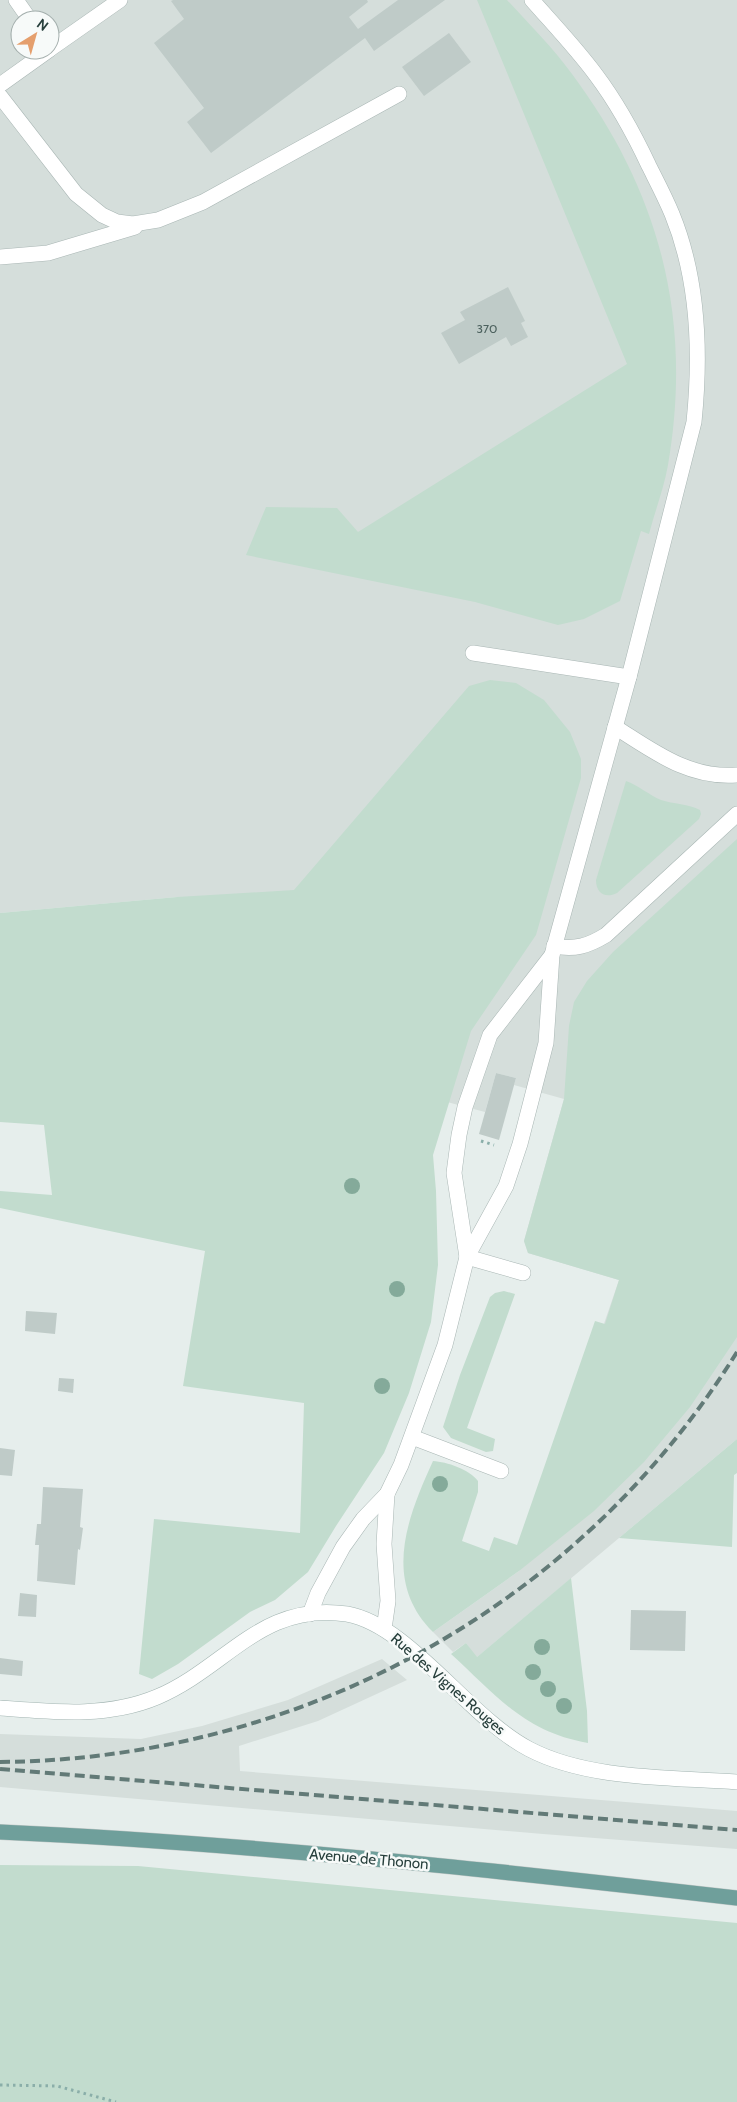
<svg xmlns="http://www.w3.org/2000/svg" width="737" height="2102" viewBox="0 0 737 2102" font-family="Cabin,sans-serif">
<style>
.built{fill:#d5dedb;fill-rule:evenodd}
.green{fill:#c2dcce}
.building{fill:#bfcbc8}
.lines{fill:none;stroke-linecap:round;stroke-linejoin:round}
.lane-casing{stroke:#a9b6b4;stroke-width:16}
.street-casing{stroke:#a9b6b4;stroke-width:16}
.secondary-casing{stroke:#a3b5b2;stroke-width:16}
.primary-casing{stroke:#c3c9c8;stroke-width:16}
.path{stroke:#8aaea9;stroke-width:3;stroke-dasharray:2.5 4;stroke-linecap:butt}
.lane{stroke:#fff;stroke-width:15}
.street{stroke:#fff;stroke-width:15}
.secondary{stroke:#fff;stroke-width:15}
.primary{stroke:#6f9f9b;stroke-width:15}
.rail{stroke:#627a77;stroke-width:4;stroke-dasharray:10 5;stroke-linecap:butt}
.tree{fill:#84aa9a}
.labels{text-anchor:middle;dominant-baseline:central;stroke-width:5;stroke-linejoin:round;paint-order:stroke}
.number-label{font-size:12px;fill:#4d625f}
.street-label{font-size:15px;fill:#273f3c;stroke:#f7faf9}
</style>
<rect width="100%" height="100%" fill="#e6eeec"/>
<g class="built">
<path d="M0 0H737V1439L476 1658 466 1643 453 1652 433 1632 519 1571 619 1280 528 1253 524 1241 564 1099 514 1085 516 1078 496 1073 485 1112 318 1068 177 897 0 913ZM20 20H50V50H20Z"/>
<path d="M382 1659 407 1680 318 1721 239 1746 240 1771 737 1811V1849L543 1834 0 1787V1734L141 1739 202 1726 288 1700Z"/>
</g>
<g class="green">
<path d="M477 0H507C529 24 553 48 572 74 660 192 693 319 668 465 664 488 655 511 649 534L641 531 620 601 584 619 558 625 475 602 246 555 266 507 337 508 358 532 627 364Z"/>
<path d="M490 680 516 683 544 700 570 732 581 759V778L536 935 471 1031 433 1155 436 1191 438 1265 431 1322 409 1393 384 1453 336 1526 308 1572 275 1600 250 1612 178 1664 152 1679 139 1674 154 1519 300 1533 304 1403 183 1386 205 1251 0 1208V1191L52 1195 44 1125 0 1122V913L177 897 294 890 469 686Z"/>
<path d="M626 781C638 785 649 795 661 800 673 804 689 804 700 810L701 814 699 819 617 893C605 899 596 893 596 880Z"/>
<path d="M737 839V1337L690 1407 644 1462 594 1511 519 1571 433 1632C382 1581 407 1518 433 1461 447 1462 469 1469 478 1481V1492L462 1541 489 1551 494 1537 517 1545 595 1321 605 1324 619 1280 528 1253 524 1241 564 1099 569 1026 574 1002 587 981 613 952Z"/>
<path d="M504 1291 515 1294 467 1428 495 1439 493 1451 486 1452 451 1438 443 1427 460 1375 490 1297 495 1293Z"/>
<path d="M737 1439V1473L734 1475 732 1547 619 1538Z"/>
<path d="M571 1578 587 1711 588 1743C524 1732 496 1695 451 1654L466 1643 477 1657Z"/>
<path d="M0 1865 138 1866 737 1923V2102H0Z"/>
</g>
<g class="building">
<path d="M173 0H367L368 2 349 17 358 29 398 0H445L374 51 365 38 211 153 187 122 204 108 154 43 184 19 171 1Z"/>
<path d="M449 33 471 62 424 96 402 67Z"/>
<path d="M508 287 525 321 521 323 528 337 511 346 506 337 459 364 441 333 465 320 460 312Z"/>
<path d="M496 1073 516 1078 499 1140 479 1134Z"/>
<path d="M26 1311 57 1313 55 1334 25 1331Z"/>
<path d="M59 1378 74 1379 73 1393 58 1391Z"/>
<path d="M0 1448 15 1450 12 1476 0 1475Z"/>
<path d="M43 1487 83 1489 80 1527 83 1528 80 1550 78 1549 75 1585 37 1581 39 1545H35L37 1524H41Z"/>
<path d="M20 1593 37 1595 36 1617 18 1616Z"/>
<path d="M631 1610 686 1611 685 1651 630 1650Z"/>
<path d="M0 1658 23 1661 22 1676 0 1674Z"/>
</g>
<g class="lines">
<defs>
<g id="lane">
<path d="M0 96 76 194 102 215 117 222 133 224 158 220 203 202 399 94"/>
<path d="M0 257 48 253 135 227"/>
<path d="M473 653 629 677"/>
<path d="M615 727C653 751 689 779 737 775"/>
<path d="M554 946C575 950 588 946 606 935L737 814"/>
<path d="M467 1257 454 1173 459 1135 465 1107 490 1035 552 955"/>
<path d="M467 1257 523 1273"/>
<path d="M412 1437 501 1471"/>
<path d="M310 1614 318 1593 343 1547 363 1519 387 1494 401 1465 445 1345 467 1257 506 1186 520 1144 546 1043 552 955 629 677 694 422C701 353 699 280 672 214 665 197 657 182 649 166 634 134 617 103 596 75 576 48 553 24 532 0"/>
<path d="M384 1629 388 1601 384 1544 387 1494"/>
</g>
<g id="street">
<path d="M16 0 30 20"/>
<path d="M50 49 120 0"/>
<path d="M0 85 49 50"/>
</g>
<path id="secondary" d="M0 1708C53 1712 107 1718 157 1697 226 1668 262 1601 347 1614 409 1625 469 1718 529 1749 588 1780 671 1777 737 1782"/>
<path id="primary" d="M0 1832C246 1843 492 1870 737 1898"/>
</defs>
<use href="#lane" class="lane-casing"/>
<use href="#street" class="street-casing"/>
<use href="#secondary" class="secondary-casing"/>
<use href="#primary" class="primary-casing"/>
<g class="path">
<path d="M481 1141 494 1145"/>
<path d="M0 2085 57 2086 116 2102"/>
</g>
<use href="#lane" class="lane"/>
<use href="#street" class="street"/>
<use href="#secondary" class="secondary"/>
<use href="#primary" class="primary"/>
<g class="rail">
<path d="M0 1762C300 1759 578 1608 737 1352"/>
<path d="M0 1769 737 1830"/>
</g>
</g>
<g class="tree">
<circle cx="352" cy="1186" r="8"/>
<circle cx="397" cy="1289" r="8"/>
<circle cx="382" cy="1386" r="8"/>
<circle cx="440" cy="1484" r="8"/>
<circle cx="542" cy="1647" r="8"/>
<circle cx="533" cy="1672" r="8"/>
<circle cx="548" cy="1689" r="8"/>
<circle cx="564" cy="1706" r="8"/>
</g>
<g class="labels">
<g class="number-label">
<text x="487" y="328">370</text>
</g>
<g class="street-label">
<text transform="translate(448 1684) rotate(41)">Rue des Vignes Rouges</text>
<text transform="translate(369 1859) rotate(5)">Avenue de Thonon</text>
</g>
</g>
<g transform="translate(35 35) rotate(37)"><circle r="24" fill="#f7faf9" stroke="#a4afad"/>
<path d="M0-4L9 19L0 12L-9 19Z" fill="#e59f6d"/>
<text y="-8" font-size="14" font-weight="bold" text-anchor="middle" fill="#273f3c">N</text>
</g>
</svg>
